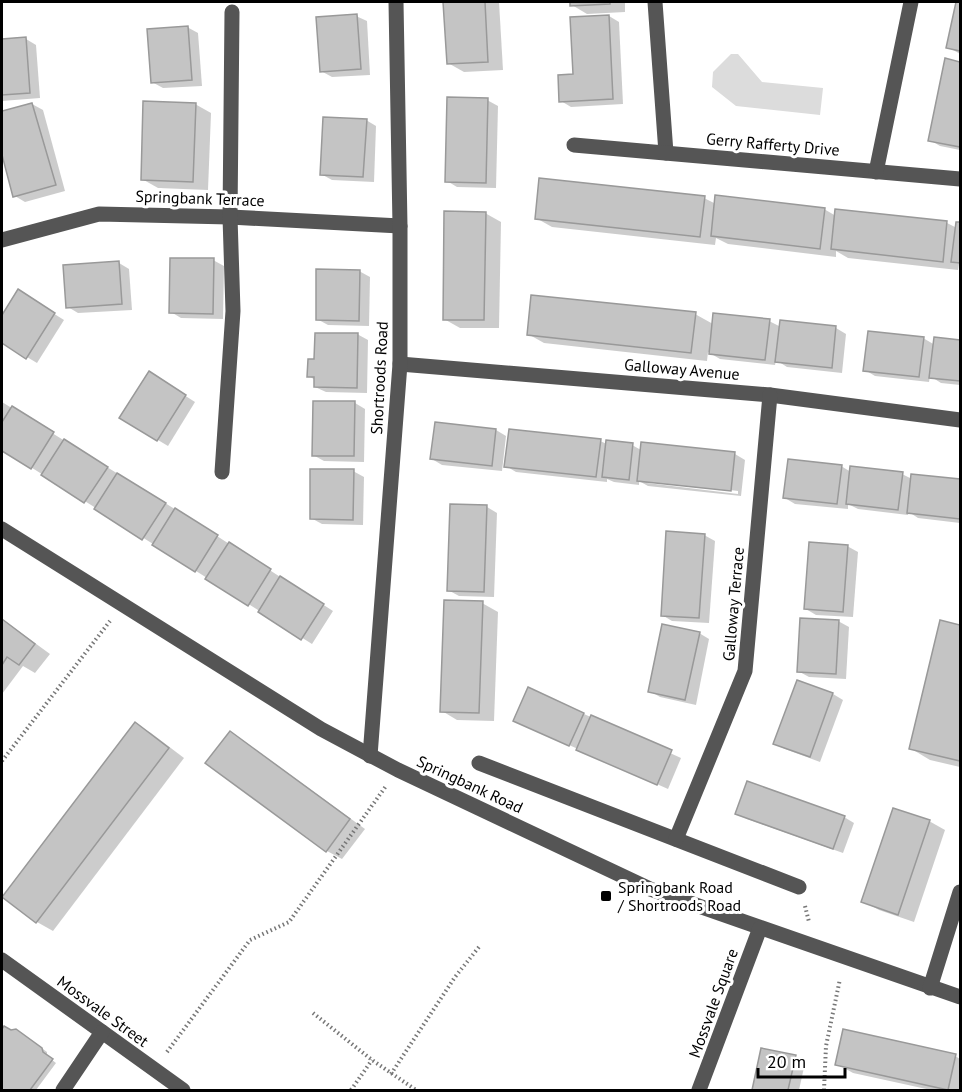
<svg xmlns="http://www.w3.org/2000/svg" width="962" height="1092" viewBox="0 0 962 1092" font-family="'PT Sans',sans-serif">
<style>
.green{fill:#dcdcdc}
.shadow{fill:#0003;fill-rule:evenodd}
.building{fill:#c4c4c4;stroke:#999;stroke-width:1.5}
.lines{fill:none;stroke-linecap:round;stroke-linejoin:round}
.path{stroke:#777;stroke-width:4;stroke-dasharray:1.5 3;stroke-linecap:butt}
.minor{stroke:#555;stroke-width:15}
.poi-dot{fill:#000;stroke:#fff;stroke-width:2}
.labels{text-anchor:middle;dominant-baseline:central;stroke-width:6;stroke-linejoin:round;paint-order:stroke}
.street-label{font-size:16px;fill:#000;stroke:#fff}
.poi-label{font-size:16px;fill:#000;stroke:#fff;text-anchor:start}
</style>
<rect width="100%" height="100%" fill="#fff"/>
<path class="green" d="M731 54H738L762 82 823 88 820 115 736 106 712 87 713 72Z"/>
<g class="shadow">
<path d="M445 2H499L503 70 464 72 448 63Z"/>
<path d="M572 2H625V12L587 14 572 5Z"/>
<path d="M957 2H960V54L948 47Z"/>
<path d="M356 16 367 21 370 75 332 77 321 71Z"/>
<path d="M609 16 619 22 623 104 571 107 561 101Z"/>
<path d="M187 27 198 33 202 86 163 88 152 82Z"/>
<path d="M26 39 36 45 40 98 2 101V40Z"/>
<path d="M946 60 960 63V150L940 146 930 140Z"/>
<path d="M487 100 498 106 496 188 457 187 447 181Z"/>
<path d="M32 104 43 110 65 191 25 202 15 196 2 149V113Z"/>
<path d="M195 104 211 113 208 190 158 188 142 179Z"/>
<path d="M366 120 376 126 374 182 332 180 321 174Z"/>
<path d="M704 198 716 204 824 209 836 216 947 223 957 228V223L960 224V266L959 264 958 270 848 258 836 251V257L728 244 716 238 715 245 552 227 536 218Z"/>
<path d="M485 213 501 222 499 328H460L444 319Z"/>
<path d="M213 260 224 266 223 319 181 318 171 312Z"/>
<path d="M119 263 129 269 132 310 78 313 68 307Z"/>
<path d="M359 271 370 277 369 326 328 325 317 319Z"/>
<path d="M18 291 64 320 37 363 2 342V318Z"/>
<path d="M695 314 713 324 769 321 781 327 836 328 846 334 842 373 787 367 776 360 775 365 720 359 708 352 707 361 544 343 528 334Z"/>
<path d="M357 334 368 340 367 393 326 392 315 387V380L309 376 316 361Z"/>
<path d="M923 338 935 345V339L960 342V385L941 383 930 376 929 382 875 376 865 370Z"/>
<path d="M159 379 195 402 168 446 121 418Z"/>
<path d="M2 402 186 516 333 611 312 644 2 449V425L4 421 2 420Z"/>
<path d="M355 403 365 409 364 462 324 461 313 455Z"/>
<path d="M496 430 506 436 502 471 442 465 432 459Z"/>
<path d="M600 441 607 444 632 445 641 450 735 454 745 460 741 496 648 486 639 481V485L614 482 607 479V482L516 472 506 466ZM647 480 738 491V494L647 483Z"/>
<path d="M841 466 851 472 902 474 912 479V475L960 481V523L918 518 909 512 908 515 858 509 848 504V509L795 504 785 498Z"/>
<path d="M353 471 364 477 363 525 322 524 311 518Z"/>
<path d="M487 507 497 513 494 597 459 596 448 590Z"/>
<path d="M704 535 715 541 709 623 672 621 662 615Z"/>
<path d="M847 546 858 552 853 617 816 615 806 609Z"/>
<path d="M482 603 498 612 494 721 457 720 442 711Z"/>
<path d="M2 619 50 654 35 673 23 666 2 694Z"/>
<path d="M838 621 849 627 846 679 809 677 798 671Z"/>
<path d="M941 622 960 627V767L930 760 910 748Z"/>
<path d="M699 633 709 639 696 705 660 697 650 691Z"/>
<path d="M798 682 833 694 843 700 820 762 785 749 775 744Z"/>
<path d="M529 689 681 758 668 789 515 721Z"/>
<path d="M135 724 151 733 184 758 53 931 37 922 4 897Z"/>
<path d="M230 733 245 742 365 829 342 859 327 851Z"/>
<path d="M737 813 844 817 854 823 843 853 747 819Z"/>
<path d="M929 821 945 830 914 922 879 910 863 901Z"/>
<path d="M4 1028 11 1032 21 1033 47 1052V1056L56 1063 36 1090H2V1032Z"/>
<path d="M762 1050 795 1057 805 1063 799 1090H753Z"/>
<path d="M955 1056 960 1059V1090H931L853 1073 837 1064Z"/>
</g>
<g class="building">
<path d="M443 2H485L488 62 447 64Z"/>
<path d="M570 2H610V4L570 6Z"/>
<path d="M956 2H960V51L946 48Z"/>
<path d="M357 14 361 69 320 72 316 17Z"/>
<path d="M609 15 613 99 559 102 558 75 573 74 570 17Z"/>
<path d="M188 26 192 80 151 83 147 29Z"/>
<path d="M26 37 30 93 2 95V39Z"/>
<path d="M945 58 960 62V147L928 141Z"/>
<path d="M447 97 488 98 486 183 445 182Z"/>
<path d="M143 101 196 103 193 182 141 180Z"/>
<path d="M32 103 56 185 13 197 2 155V111Z"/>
<path d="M323 117 367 119 363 177 320 175Z"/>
<path d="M539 178 705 196 700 237 535 219Z"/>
<path d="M715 195 825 208 820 249 711 236Z"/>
<path d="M835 209 947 221 943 262 831 249Z"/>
<path d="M444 211 486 212 484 320H443Z"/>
<path d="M956 222H960V263L951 262Z"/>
<path d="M170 258H214L213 314 169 313Z"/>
<path d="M119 261 122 304 66 308 63 265Z"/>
<path d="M316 269 360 270 359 321 316 320Z"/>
<path d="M18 289 55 313 26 359 2 343V315Z"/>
<path d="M531 295 696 312 691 353 527 335Z"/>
<path d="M713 313 770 319 765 360 709 354Z"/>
<path d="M780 320 836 326 832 368 775 362Z"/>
<path d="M868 331 924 337 919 377 863 371Z"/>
<path d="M315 333H358L357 388 314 387V377H307L308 359H314Z"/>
<path d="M934 337 960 340V381L929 378Z"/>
<path d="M149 371 186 395 157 441 119 418Z"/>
<path d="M313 401H355L354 456H312Z"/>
<path d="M12 406 54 432 31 469 2 451V422Z"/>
<path d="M435 422 496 429 492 466 430 459Z"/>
<path d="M509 429 601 439 596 477 504 467Z"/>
<path d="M64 439 108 467 84 503 41 475Z"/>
<path d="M606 440 633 443 629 480 602 477Z"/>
<path d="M641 442 735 452 731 491 637 481Z"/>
<path d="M788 459 842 465 837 504 783 498Z"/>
<path d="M850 466 903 472 898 510 846 504Z"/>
<path d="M310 469H354L353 520 310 519Z"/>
<path d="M117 473 166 503 142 540 94 509Z"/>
<path d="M911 474 960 479V519L907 513Z"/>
<path d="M450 504 487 505 484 592 447 591Z"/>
<path d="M175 508 218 535 195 572 152 545Z"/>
<path d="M666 531 705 534 699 618 661 616Z"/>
<path d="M229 542 271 569 248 606 205 579Z"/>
<path d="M809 542 848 545 843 612 804 609Z"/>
<path d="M280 576 324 604 301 640 258 612Z"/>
<path d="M444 600 483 601 479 713 440 712Z"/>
<path d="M800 618 839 620 836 674 797 672Z"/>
<path d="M2 619 35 644 19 665 7 657 2 665Z"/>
<path d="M940 620 960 625V761L909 749Z"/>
<path d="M662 624 700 632 685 700 648 692Z"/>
<path d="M797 680 833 693 810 757 773 744Z"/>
<path d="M528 687 584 713 569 746 513 721Z"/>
<path d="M591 715 672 750 657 785 576 750Z"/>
<path d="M135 722 169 748 36 923 2 897Z"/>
<path d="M230 731 350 819 326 852 205 763Z"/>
<path d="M747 781 845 816 833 849 735 814Z"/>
<path d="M893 808 930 820 898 915 861 902Z"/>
<path d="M4 1026 11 1030 16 1029 42 1048 43 1052 53 1059 30 1090H2V1029Z"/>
<path d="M843 1029 956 1054 948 1090 835 1065Z"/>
<path d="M761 1048 796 1055 788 1090H752Z"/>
</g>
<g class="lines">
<g class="path">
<path d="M2 761 110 621"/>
<path d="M805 906 809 922"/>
<path d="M313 1013 372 1060 416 1090"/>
<path d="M167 1052 250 940 289 922 386 786"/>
<path d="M391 1074 455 977 479 947"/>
<path d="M351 1090 372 1060"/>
<path d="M824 1090 826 1046 840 979"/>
</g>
<g class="minor">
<path d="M655 2 666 153"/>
<path d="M574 145 960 179"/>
<path d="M876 172 911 2"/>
<path d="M2 240 99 214 230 217 400 226"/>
<path d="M400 364 770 395 960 420"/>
<path d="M222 472 233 311 230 217 232 12"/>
<path d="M2 529 321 729 398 770 650 889 960 997"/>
<path d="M370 756 400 364V226L396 2"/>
<path d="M479 763 799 887"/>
<path d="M676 839 745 671 770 395"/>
<path d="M2 960 183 1090"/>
<path d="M930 988 960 892"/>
<path d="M63 1090 102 1032"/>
<path d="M699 1090 760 928"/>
</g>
</g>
<rect class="poi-dot" x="600" y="890" width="12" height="12" rx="3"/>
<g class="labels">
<g class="street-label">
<text transform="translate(773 144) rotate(5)">Gerry Rafferty Drive</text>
<text transform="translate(200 198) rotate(2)">Springbank Terrace</text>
<text transform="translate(682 369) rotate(5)">Galloway Avenue</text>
<text transform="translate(379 378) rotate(-87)">Shortroods Road</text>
<text transform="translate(733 604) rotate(-85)">Galloway Terrace</text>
<text transform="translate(470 784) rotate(25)">Springbank Road</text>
<text transform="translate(713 1003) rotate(-70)">Mossvale Square</text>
<text transform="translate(103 1011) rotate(36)">Mossvale Street</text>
</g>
<g class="poi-label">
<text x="618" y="887">Springbank Road<tspan x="618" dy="18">/ Shortroods Road</tspan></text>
</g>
</g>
<rect width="962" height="1092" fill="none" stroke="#000000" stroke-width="6"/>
<path d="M758 1068v9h87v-9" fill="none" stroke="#000000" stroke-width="3"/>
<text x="767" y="1068" font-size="18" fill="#000000" stroke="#ffffff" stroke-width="4.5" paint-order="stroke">20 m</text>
</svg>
